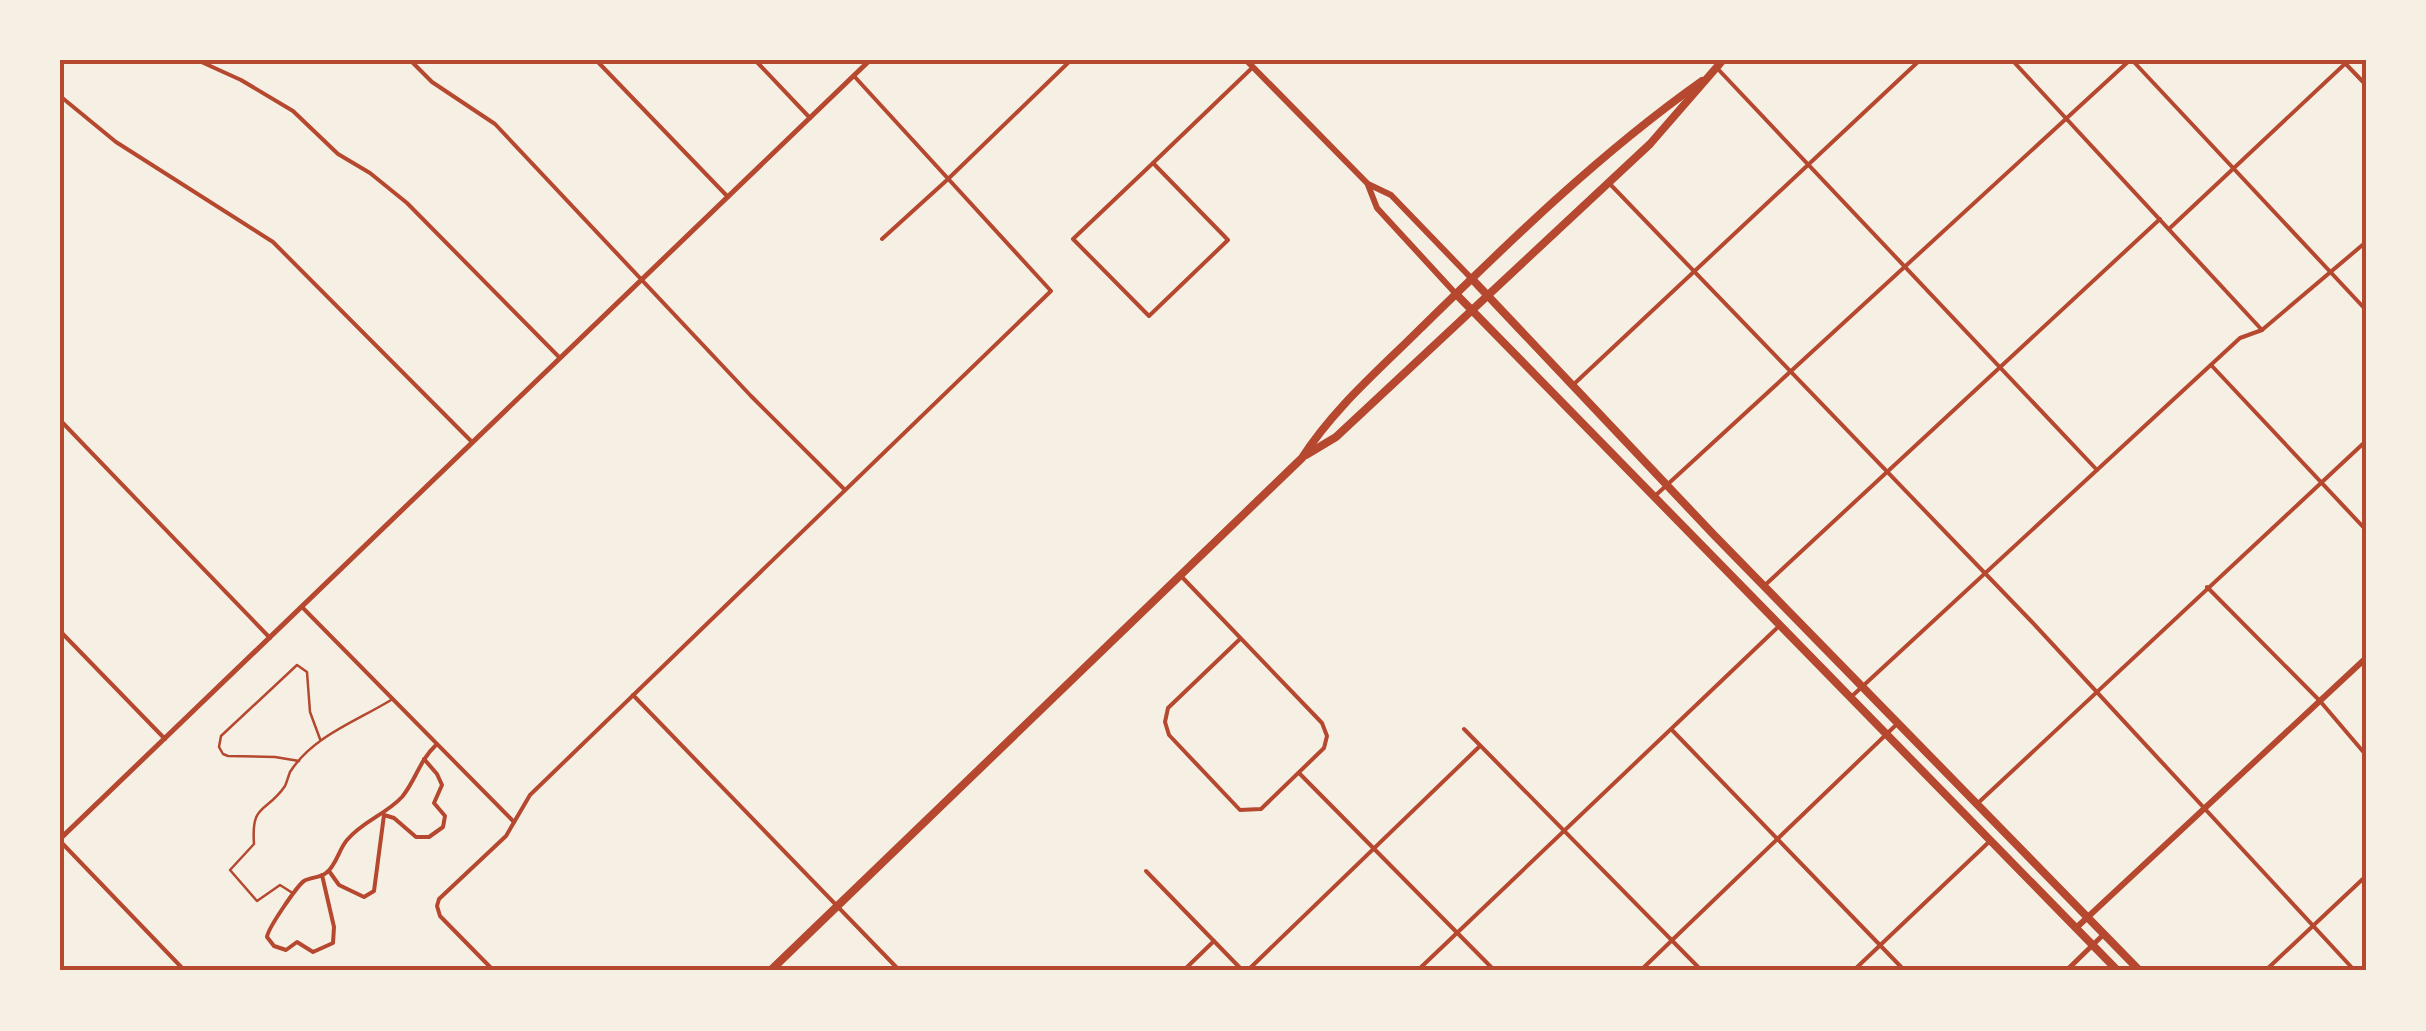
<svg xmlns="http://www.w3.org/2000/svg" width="2426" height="1031" viewBox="0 0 2426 1031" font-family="Barlow,sans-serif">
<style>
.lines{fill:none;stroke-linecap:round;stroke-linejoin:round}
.service{stroke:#b5482f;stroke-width:2.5}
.minor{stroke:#b5482f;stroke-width:4}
.tertiary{stroke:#b5482f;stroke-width:5}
.secondary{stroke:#b5482f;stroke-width:6}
.trunk{stroke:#b5482f;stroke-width:8}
.neatline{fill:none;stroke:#b5482f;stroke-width:4}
</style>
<rect width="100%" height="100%" fill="#f6efe4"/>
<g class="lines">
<g class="service">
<path d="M299 761 275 757 228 756 223 754 219 747 221 736 297 665 307 672 310 712 320 739"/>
<path d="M291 892 280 885 257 901 230 870 254 844C251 802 266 814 285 786 287 782 288 777 290 772 313 736 357 721 391 700"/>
</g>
<g class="minor">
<path d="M197 60 241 80 293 111 338 154 370 173 407 203 559 357"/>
<path d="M410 60 432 82 495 124 751 396 843 488"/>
<path d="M596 60 728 197"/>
<path d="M755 60 810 118"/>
<path d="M2012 60 2262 330"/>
<path d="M2132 60 2366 310"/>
<path d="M2342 60 2366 85"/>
<path d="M1716 67 2097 470"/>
<path d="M60 96 116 142 273 242 472 442"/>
<path d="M1153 163 1228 240 1149 316 1073 239Z"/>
<path d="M1153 163 1253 67"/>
<path d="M1609 183 2032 622 2355 971"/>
<path d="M2170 228 2349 60"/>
<path d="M882 239 947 180 1071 60"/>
<path d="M2212 366 2366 530"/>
<path d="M1574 384 1920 60"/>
<path d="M60 420 270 638"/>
<path d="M1656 495 2130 60"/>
<path d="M1181 576 1322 723 1327 736 1324 748 1261 809 1240 810 1169 735 1165 722 1168 708 1240 639"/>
<path d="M1764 586 2160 219"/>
<path d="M2207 587 2320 701 2366 755"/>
<path d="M302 607 514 822"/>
<path d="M60 631 165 739"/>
<path d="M633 695 900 971"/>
<path d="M1851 697 2240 338 2262 330 2366 242"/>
<path d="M1464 729 1702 971"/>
<path d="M1672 730 1905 971"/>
<path d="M1299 773 1495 971"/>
<path d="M1978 803 2366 441"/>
<path d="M60 841 185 971"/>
<path d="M329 871 339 885 364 897 374 891 384 815 394 818 416 837H429L443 827 445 816 434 803 442 785 437 774 424 759"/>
<path d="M1146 871 1243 971"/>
<path d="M322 875 334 927 333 943 313 952 297 942 286 950 274 946 267 937C268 928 297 886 304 881 311 877 320 878 326 873 336 866 339 849 347 840 363 821 385 815 402 797 416 780 419 761 436 745"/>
<path d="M494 971 440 916 437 906 439 899 506 836 530 795 1051 291 854 76"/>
<path d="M1183 971 1214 941"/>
<path d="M1247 971 1480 746"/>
<path d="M1417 971 1777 628"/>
<path d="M1640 971 1896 725"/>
<path d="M1853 971 1991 840"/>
<path d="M2265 971 2366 876"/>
</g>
<g class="tertiary">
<path d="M60 839 870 60"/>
<path d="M2066 971 2104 934"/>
</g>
<g class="secondary">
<path d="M1246 60 1368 184 1391 195 1472 279"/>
<path d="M1368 185 1377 208 1456 294"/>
<path d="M2076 928 2366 658"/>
</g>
<g class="trunk">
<path d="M1472 279 1714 535 2140 971"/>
<path d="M1456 294 2118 971"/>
<path d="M1306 455 1336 437 1650 144 1723 60"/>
<path d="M770 971 1302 458C1334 408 1379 370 1421 328 1510 241 1600 153 1702 81"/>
</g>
</g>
<rect width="2426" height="1031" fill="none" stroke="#f6efe4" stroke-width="125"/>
<rect x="62" y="62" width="2302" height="906" class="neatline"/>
</svg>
